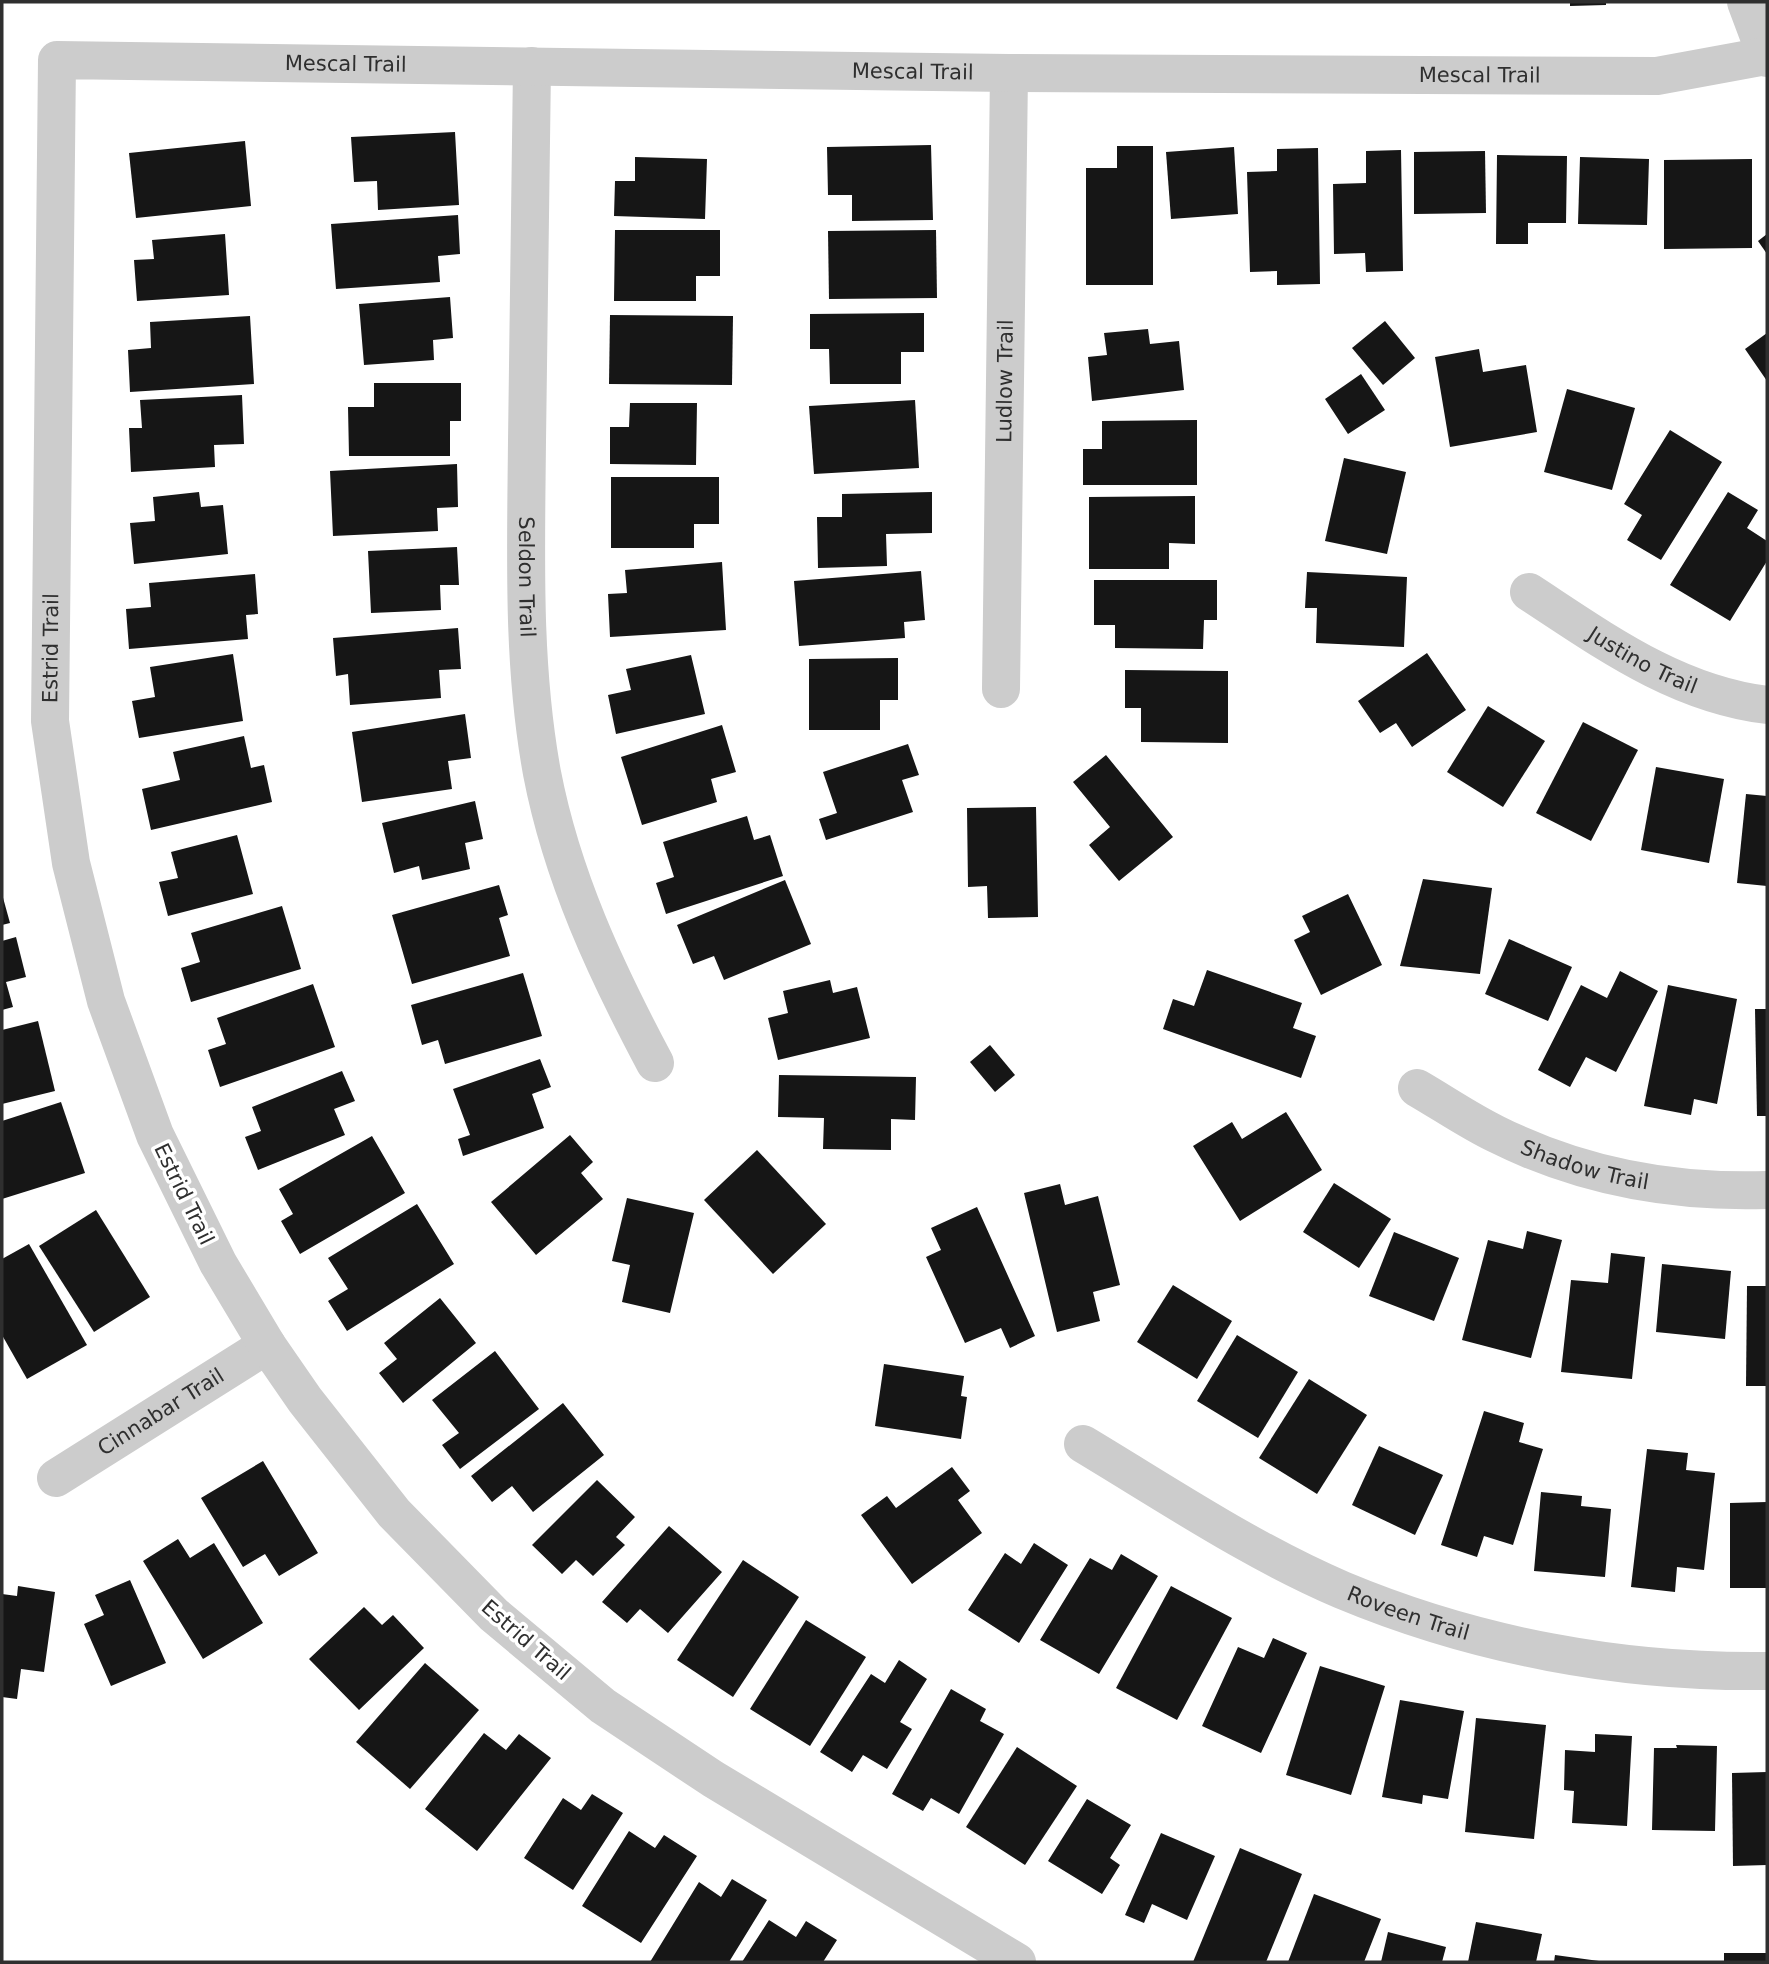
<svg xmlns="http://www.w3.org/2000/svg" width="1769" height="1964" viewBox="0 0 1769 1964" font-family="'DejaVu Sans',sans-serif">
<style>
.building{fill:#161616}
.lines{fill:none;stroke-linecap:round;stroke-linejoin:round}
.minor{stroke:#ccc;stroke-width:38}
.labels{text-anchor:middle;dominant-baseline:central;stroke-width:7;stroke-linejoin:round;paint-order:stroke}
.street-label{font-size:21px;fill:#2f2f2f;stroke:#fff}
</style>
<rect width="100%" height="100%" fill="#fff"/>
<g class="building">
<path d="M1570 2H1606V5L1570 6Z"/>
<path d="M455 132 459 205 378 210 377 181 354 182 351 137Z"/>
<path d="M245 141 251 206 136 218 129 153Z"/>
<path d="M931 145 933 220 852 221V195H828L827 147Z"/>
<path d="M1117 146H1153V285H1086V168H1117Z"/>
<path d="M1234 147 1238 214 1171 219 1166 152Z"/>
<path d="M1318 148 1320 284 1277 285V271L1250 272 1247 172 1277 171V149Z"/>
<path d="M1401 150 1403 271 1366 272 1365 253 1334 254 1333 184 1366 183V151Z"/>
<path d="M1485 151 1486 213 1414 214V152Z"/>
<path d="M1497 155 1567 156 1566 223H1528V244H1496Z"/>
<path d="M635 157 707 159 705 219 614 216 615 181H635Z"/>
<path d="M1580 157 1649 159 1647 225 1578 224Z"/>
<path d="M1752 159V248L1664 249V160Z"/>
<path d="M458 215 460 254 438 256 440 282 336 289 331 224Z"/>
<path d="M615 230H720V276H696V301H614Z"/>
<path d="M936 230 937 298 829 299 828 231Z"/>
<path d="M225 234 229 295 137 301 134 260 154 259 152 240Z"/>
<path d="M1767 234V254L1758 241Z"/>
<path d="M450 297 453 338 433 340 434 360 364 365 359 304Z"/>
<path d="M924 313V352H901V384H830L829 349H810V314Z"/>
<path d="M610 315 733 316 732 385 609 384Z"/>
<path d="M250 316 254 384 130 392 128 350 151 348 150 322Z"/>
<path d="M1385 321 1415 358 1383 385 1352 348Z"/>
<path d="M1148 329 1150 344 1179 341 1184 390 1092 401 1088 357 1107 355 1104 333Z"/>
<path d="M1767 333V381L1745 349Z"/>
<path d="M1479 349 1483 372 1526 365 1537 432 1450 447 1435 357Z"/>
<path d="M1361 374 1385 410 1348 434 1325 399Z"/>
<path d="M374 383H461V421H450V456H349L348 407H374Z"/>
<path d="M1567 389 1635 408 1612 490 1544 472Z"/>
<path d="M242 395 244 444 214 445 215 467 131 472 129 428H142L140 400Z"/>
<path d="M915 400 919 468 814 474 809 406Z"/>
<path d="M630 403H697L696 465 610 464V427H629Z"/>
<path d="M1197 420V485H1083V449H1102V421Z"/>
<path d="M1670 430 1722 462 1661 560 1627 540 1642 515 1624 504Z"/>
<path d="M1344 458 1406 472 1387 554 1325 541Z"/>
<path d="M457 464 458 507 437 508 438 531 333 536 330 471Z"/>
<path d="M611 477H719V524H694V548H611Z"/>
<path d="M199 492 201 507 223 505 228 554 134 564 130 523 155 521 153 497Z"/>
<path d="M932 492V533L886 534 887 566 818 568 817 517H842V494Z"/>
<path d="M1728 492 1758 510 1747 528 1767 541V561L1730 621 1670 585Z"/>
<path d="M1195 496V544L1169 543V569H1089V497Z"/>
<path d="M457 547 459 585H440L441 610 371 613 368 551Z"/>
<path d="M722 562 726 630 610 637 608 594 627 593 625 570Z"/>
<path d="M921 571 925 620 904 622 905 638 799 646 794 581Z"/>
<path d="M1307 572 1407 577 1404 647 1316 643 1317 608H1305Z"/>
<path d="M255 574 258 614 246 615 248 639 129 649 126 609 151 607 149 583Z"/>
<path d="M1094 580H1217V620H1204L1203 649 1115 648V625H1094Z"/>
<path d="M458 628 461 669 439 670 441 698 350 705 348 674 336 676 333 638Z"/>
<path d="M1427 653 1466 710 1412 747 1396 723 1380 733 1358 701Z"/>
<path d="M233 654 243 721 139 738 132 701 155 697 150 667Z"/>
<path d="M691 655 705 714 616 734 608 695 631 690 626 669Z"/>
<path d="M898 658V700H880V730H809V659Z"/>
<path d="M1125 670 1228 671V743L1141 742V708H1125Z"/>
<path d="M1488 706 1545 741 1503 807 1447 772Z"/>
<path d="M465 714 471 758 448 761 452 789 362 802 352 732Z"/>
<path d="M1583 722 1638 750 1591 841 1536 813Z"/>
<path d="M722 725 736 772 711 779 717 802 642 825 621 757Z"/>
<path d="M244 736 251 768 264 765 272 802 151 830 142 789 180 780 173 752Z"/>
<path d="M908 744 919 775 902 780 913 812 826 840 819 819 837 813 823 772Z"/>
<path d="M1106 755 1173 837 1119 881 1089 845 1110 827 1073 782Z"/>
<path d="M1656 767 1724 779 1709 863 1641 850Z"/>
<path d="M1746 794 1767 796V886L1737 883Z"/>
<path d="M475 801 483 839 465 843 470 869 422 880 419 866 394 873 382 823Z"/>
<path d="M1036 807 1038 917 988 918 987 886 968 887 967 808Z"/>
<path d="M747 816 754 840 770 835 783 876 666 914 656 883 674 877 663 842Z"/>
<path d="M237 835 253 894 168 916 159 882 178 878 171 852Z"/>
<path d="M1423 879 1492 888 1480 974 1400 966Z"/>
<path d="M785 880 811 944 724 980 714 956 693 964 677 925Z"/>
<path d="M499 885 508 915 499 918 510 956 412 984 392 915Z"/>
<path d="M2 894 10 923 2 925Z"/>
<path d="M1348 894 1382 965 1321 995 1294 940 1310 932 1302 916Z"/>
<path d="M282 906 301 969 191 1002 181 968 200 962 191 933Z"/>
<path d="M16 937 26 977 6 982 13 1007 2 1010V941Z"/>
<path d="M1509 939 1572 967 1548 1021 1485 994Z"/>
<path d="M1207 970 1302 1003 1293 1028 1316 1036 1301 1078 1163 1029 1173 999 1194 1006Z"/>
<path d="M1620 971 1658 991 1616 1072 1586 1057 1570 1087 1538 1070 1581 985 1607 998Z"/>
<path d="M523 973 542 1036 445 1064 438 1040 422 1045 411 1005Z"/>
<path d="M830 980 833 993 857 987 870 1038 778 1060 768 1018 788 1013 783 991Z"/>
<path d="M313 984 335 1047 220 1087 208 1050 226 1044 217 1018Z"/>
<path d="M1668 985 1737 999 1717 1104 1694 1099 1691 1115 1644 1106Z"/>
<path d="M1755 1009H1767V1116H1757Z"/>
<path d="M38 1021 55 1091 2 1104V1030Z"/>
<path d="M990 1045 1015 1075 995 1092 970 1062Z"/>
<path d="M540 1059 551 1087 532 1094 544 1128 463 1156 458 1139 470 1135 453 1089Z"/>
<path d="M342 1071 355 1101 334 1109 345 1135 258 1170 245 1137 261 1131 252 1107Z"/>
<path d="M779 1075 916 1077 915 1120 891 1119V1150L823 1149 824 1118 778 1117Z"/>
<path d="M61 1102 85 1173 2 1199V1121Z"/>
<path d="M1286 1112 1322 1170 1240 1221 1193 1146 1232 1122 1242 1139Z"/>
<path d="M570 1135 593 1162 581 1173 603 1199 536 1255 491 1202Z"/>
<path d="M372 1136 405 1193 300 1254 281 1221 293 1214 279 1189Z"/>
<path d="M757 1150 826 1224 773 1274 704 1200Z"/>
<path d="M1334 1183 1391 1219 1359 1268 1303 1232Z"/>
<path d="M1060 1184 1065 1205 1098 1196 1120 1285 1093 1292 1100 1321 1057 1332 1024 1193Z"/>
<path d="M627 1198 694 1213 670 1313 622 1302 630 1265 612 1261Z"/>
<path d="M417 1204 454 1264 347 1331 328 1301 348 1289 328 1258Z"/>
<path d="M977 1207 1035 1336 1010 1348 1001 1328 965 1343 926 1257 941 1250 931 1228Z"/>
<path d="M96 1210 150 1297 94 1332 39 1246Z"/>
<path d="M1527 1231 1562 1240 1531 1358 1462 1340 1488 1240 1523 1249Z"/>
<path d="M1394 1232 1459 1258 1434 1321 1369 1296Z"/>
<path d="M29 1244 87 1345 27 1379 2 1335V1259Z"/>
<path d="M1611 1253 1645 1257 1632 1379 1561 1372 1571 1280 1608 1283Z"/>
<path d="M1662 1264 1731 1271 1725 1339 1656 1332Z"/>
<path d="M1173 1285 1232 1321 1197 1379 1137 1342Z"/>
<path d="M1747 1286H1767V1386H1746Z"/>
<path d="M440 1298 476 1343 403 1403 379 1373 397 1359 384 1343Z"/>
<path d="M1237 1335 1298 1372 1258 1438 1197 1401Z"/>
<path d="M495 1351 539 1409 460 1469 442 1445 459 1433 432 1400Z"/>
<path d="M884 1364 964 1376 961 1396 967 1397 961 1439 875 1426Z"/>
<path d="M1309 1379 1367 1415 1317 1494 1259 1458Z"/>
<path d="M563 1403 604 1455 533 1512 512 1486 492 1502 471 1476Z"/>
<path d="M1484 1411 1524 1423 1519 1442 1543 1449 1513 1545 1484 1536 1477 1557 1441 1545Z"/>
<path d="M1379 1446 1443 1475 1415 1535 1352 1505Z"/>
<path d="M1647 1449 1688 1453 1686 1470 1715 1473 1704 1570 1677 1567 1675 1592 1631 1587Z"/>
<path d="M263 1461 318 1553 279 1576 265 1554 243 1567 201 1498Z"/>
<path d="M952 1467 970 1491 958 1500 982 1533 912 1584 861 1515 887 1496 896 1508Z"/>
<path d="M597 1480 635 1517 616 1537 625 1545 593 1576 576 1560 562 1574 532 1545Z"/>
<path d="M1541 1492 1582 1496 1581 1506 1611 1509 1605 1577 1534 1571Z"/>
<path d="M1767 1502V1588H1730V1503Z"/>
<path d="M669 1526 722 1572 668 1633 640 1609 627 1623 602 1602Z"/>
<path d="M178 1539 190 1558 214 1543 263 1623 203 1659 143 1561Z"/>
<path d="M1034 1543 1068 1565 1019 1643 968 1610 1005 1553 1021 1564Z"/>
<path d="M1121 1554 1158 1576 1099 1674 1040 1640 1090 1558 1112 1570Z"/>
<path d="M743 1560 799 1597 733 1697 677 1660Z"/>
<path d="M130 1580 166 1663 111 1686 84 1624 104 1615 95 1595Z"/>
<path d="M18 1586 55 1592 44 1672 21 1669 17 1699 2 1697V1594L17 1596Z"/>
<path d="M1171 1586 1232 1618 1177 1720 1116 1688Z"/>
<path d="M364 1607 382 1625 393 1615 424 1648 359 1710 309 1659Z"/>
<path d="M806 1620 866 1657 810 1746 750 1709Z"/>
<path d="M1273 1638 1307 1653 1261 1753 1202 1726 1238 1647 1264 1658Z"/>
<path d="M899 1660 927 1679 900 1722 912 1729 887 1769 863 1755 852 1772 820 1752 871 1674 885 1683Z"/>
<path d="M425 1663 479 1710 410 1789 356 1742Z"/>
<path d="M1320 1666 1385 1686 1351 1795 1286 1775Z"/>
<path d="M951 1689 986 1709 980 1721 1004 1734 959 1814 931 1798 923 1811 892 1794Z"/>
<path d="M1400 1700 1464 1711 1448 1799 1423 1795 1422 1804 1382 1797Z"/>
<path d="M1476 1718 1546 1725 1534 1839 1465 1832Z"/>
<path d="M484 1733 506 1750 519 1734 551 1758 477 1851 425 1809Z"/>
<path d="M1595 1734 1632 1736 1627 1826 1572 1823 1574 1791 1564 1790 1565 1750 1595 1752Z"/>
<path d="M1676 1745 1717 1746 1715 1831 1652 1830 1654 1748H1677Z"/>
<path d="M1017 1747 1077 1786 1025 1865 966 1827Z"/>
<path d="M1767 1772V1865L1733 1866 1732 1773Z"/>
<path d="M592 1794 623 1813 573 1890 524 1858 563 1798 581 1810Z"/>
<path d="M1087 1799 1131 1825 1110 1858 1120 1865 1102 1894 1048 1861Z"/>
<path d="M629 1831 655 1848 664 1835 697 1856 641 1943 582 1906Z"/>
<path d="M1161 1833 1215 1856 1187 1920 1152 1904 1144 1923 1125 1915Z"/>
<path d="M1240 1848 1302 1874 1266 1962H1193Z"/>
<path d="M732 1879 767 1900 729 1962H650L699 1882 721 1897Z"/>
<path d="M1314 1894 1381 1919 1364 1962H1288Z"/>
<path d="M769 1920 796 1937 806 1921 837 1940 823 1962H742Z"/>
<path d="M1476 1922 1542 1934 1536 1962H1468Z"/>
<path d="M1388 1932 1446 1947 1442 1962H1381Z"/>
<rect x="1724" y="1953" width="42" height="9"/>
<path d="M1555 1955 1599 1961V1962H1554Z"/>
</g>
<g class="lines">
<g class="minor">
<path d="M1746 2 1767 58"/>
<path id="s1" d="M532 66C530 191 529 316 527 441 526 552 522 664 542 773 562 877 606 971 655 1063"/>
<path id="s2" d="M1529 592C1604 641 1676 694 1767 705"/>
<path id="s3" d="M1001 689 1009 73"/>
<path id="s4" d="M1417 1088C1443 1103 1469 1121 1496 1134 1580 1176 1673 1193 1767 1190"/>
<path id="s5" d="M1083 1444C1168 1495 1251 1551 1342 1590 1476 1646 1622 1673 1767 1671"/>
<path id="s6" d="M56 1478 267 1345"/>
<path id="s7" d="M1017 1962 713 1779 603 1706 494 1615 394 1513 305 1400 267 1345 218 1263 155 1135 106 1001 71 863 50 721 57 60 1009 73 1657 76 1766 56"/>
</g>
</g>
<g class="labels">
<g class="street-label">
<text stroke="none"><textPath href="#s7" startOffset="2599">Mescal Trail</textPath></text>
<text stroke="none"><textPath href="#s7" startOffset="3166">Mescal Trail</textPath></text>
<text stroke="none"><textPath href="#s7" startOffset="3733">Mescal Trail</textPath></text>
<text stroke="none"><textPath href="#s3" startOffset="308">Ludlow Trail</textPath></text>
<text stroke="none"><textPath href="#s1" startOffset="511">Seldon Trail</textPath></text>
<text stroke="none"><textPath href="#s7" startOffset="1722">Estrid Trail</textPath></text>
<text stroke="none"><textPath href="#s2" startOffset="133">Justino Trail</textPath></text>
<text stroke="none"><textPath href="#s4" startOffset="186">Shadow Trail</textPath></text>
<text transform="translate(184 1194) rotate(64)">Estrid Trail</text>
<text stroke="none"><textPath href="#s6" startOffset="124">Cinnabar Trail</textPath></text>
<text stroke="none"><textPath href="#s5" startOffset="368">Roveen Trail</textPath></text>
<text transform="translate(526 1640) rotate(41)">Estrid Trail</text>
</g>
</g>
<rect width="1769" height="1964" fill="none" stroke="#2f2f2f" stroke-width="7"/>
</svg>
